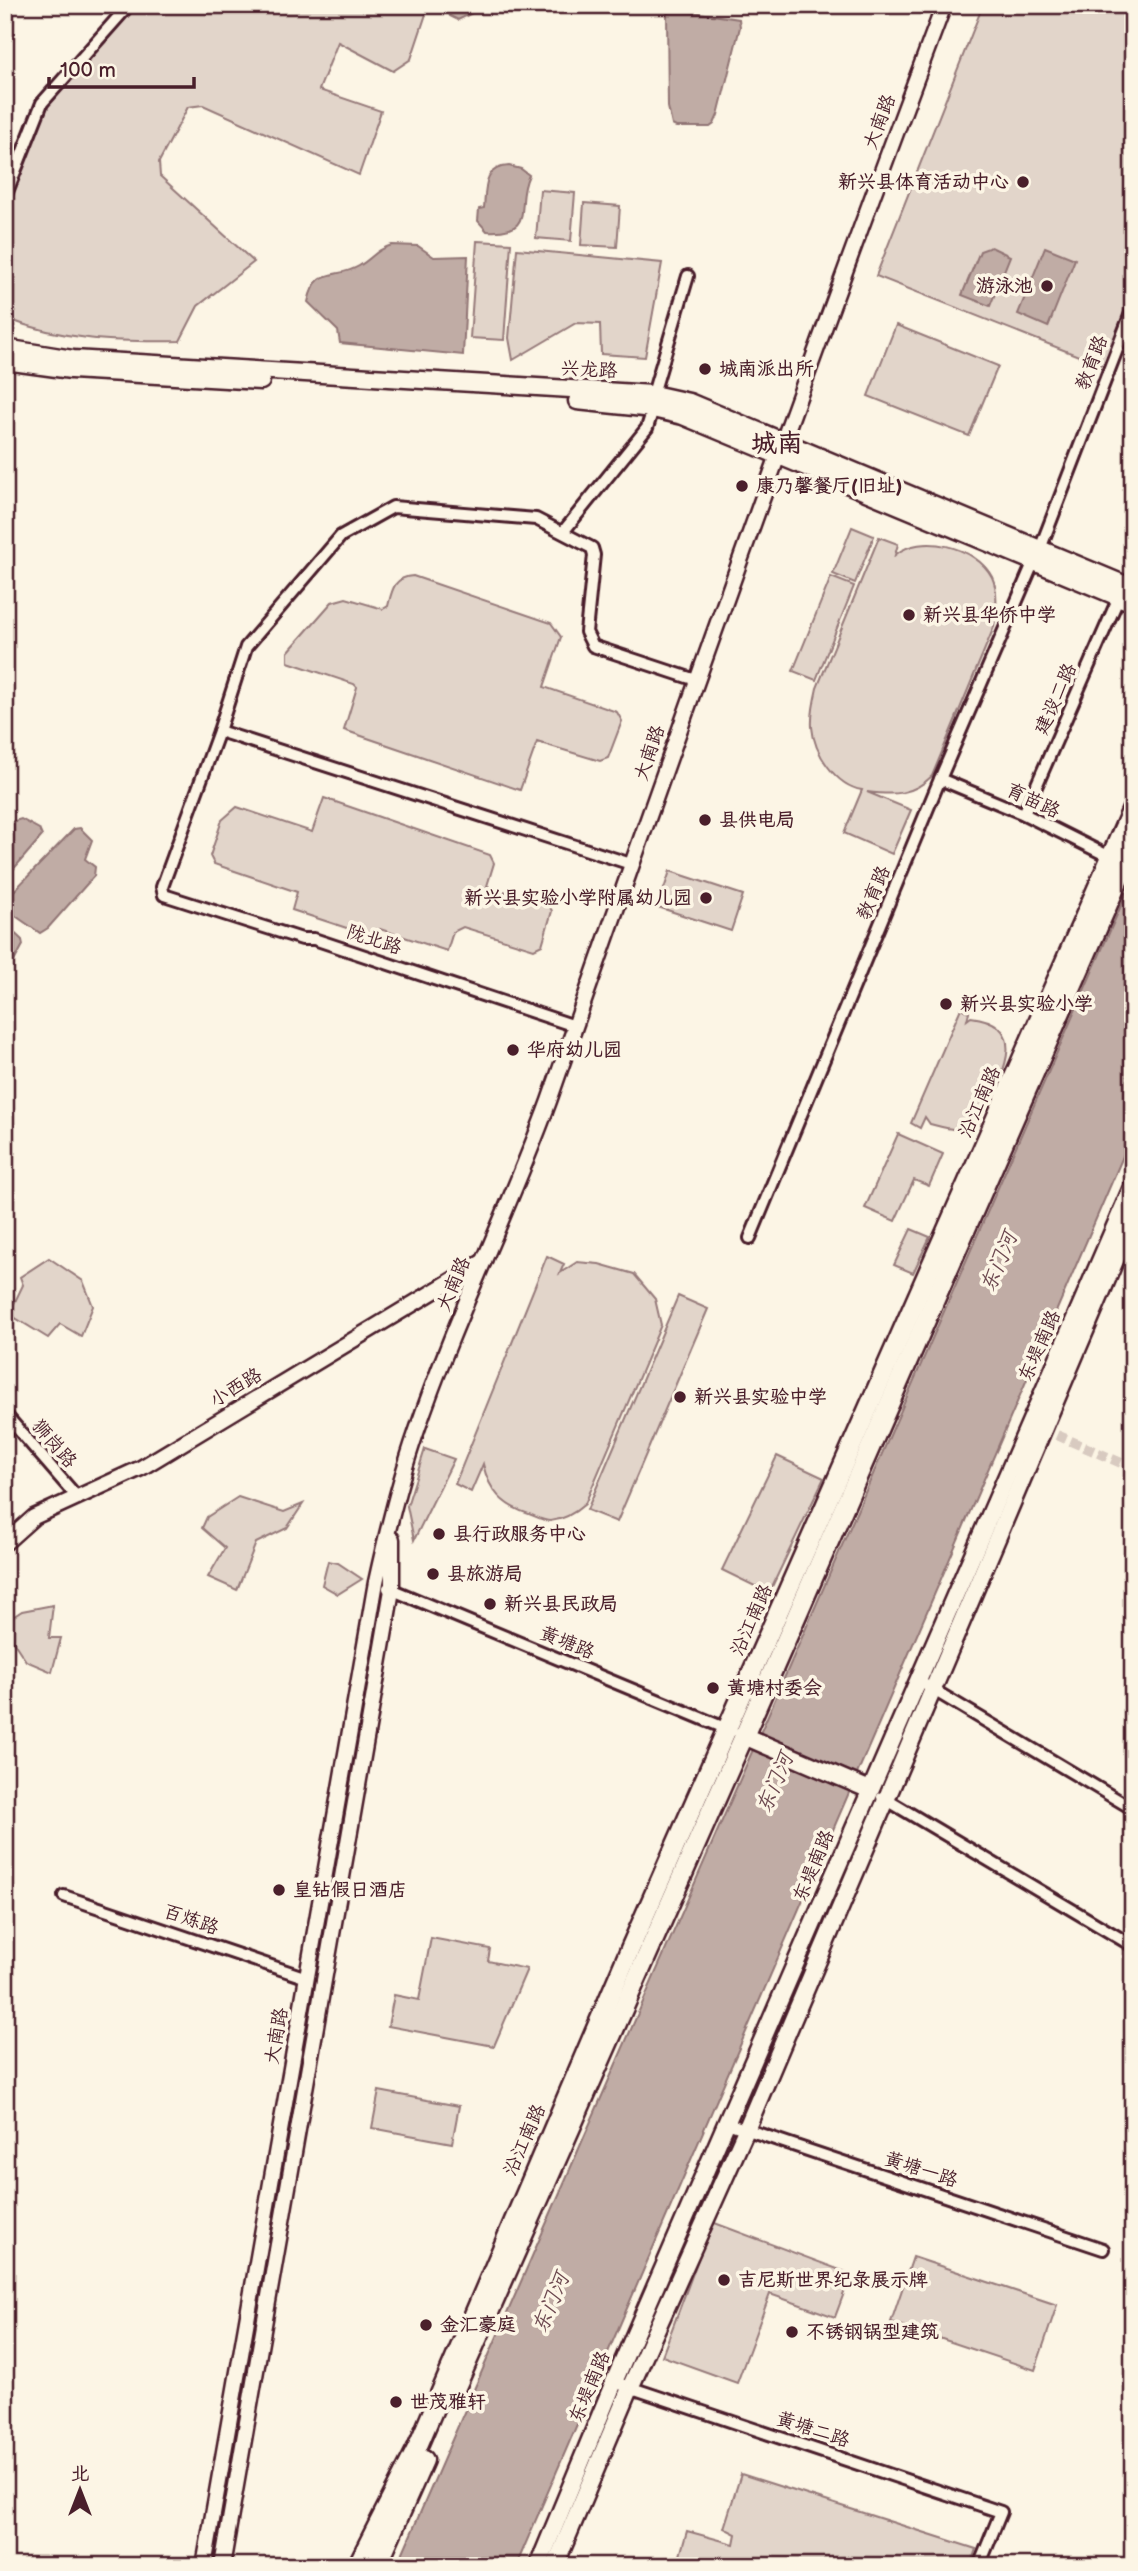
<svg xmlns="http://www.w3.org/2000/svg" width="1138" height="2571" viewBox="0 0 1138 2571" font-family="'Balsamiq Sans','LXGW WenKai TC',sans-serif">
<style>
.green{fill:#e2d5ca;stroke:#967a7a;stroke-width:2}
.water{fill:#c0aca5;stroke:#917474;stroke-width:2}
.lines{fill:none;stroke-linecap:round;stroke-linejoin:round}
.minor-tunnel{stroke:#d8cac0;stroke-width:10;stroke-dasharray:10 5;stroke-linecap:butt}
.minor-casing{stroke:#4a1f2b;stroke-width:16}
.tertiary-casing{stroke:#4a1f2b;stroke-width:19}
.secondary-casing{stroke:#4a1f2b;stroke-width:21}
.primary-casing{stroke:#4a1f2b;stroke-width:23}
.minor{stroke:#fcf5e5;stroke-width:10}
.tertiary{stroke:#fcf5e5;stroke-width:14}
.secondary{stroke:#fcf5e5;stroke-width:16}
.primary{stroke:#fcf5e5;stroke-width:18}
.poi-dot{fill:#4a1f2b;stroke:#fcf5e5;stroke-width:2.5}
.labels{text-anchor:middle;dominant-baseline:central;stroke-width:7;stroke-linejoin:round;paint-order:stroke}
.street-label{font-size:19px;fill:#4a1f2b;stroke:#fcf5e5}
.poi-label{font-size:19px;font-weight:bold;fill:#4a1f2b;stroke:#fcf5e5;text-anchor:start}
.water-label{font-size:21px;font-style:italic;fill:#6d4950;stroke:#fcf5e5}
.district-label{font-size:26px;font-weight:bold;fill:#4a1f2b;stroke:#fcf5e5}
</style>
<rect width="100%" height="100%" fill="#fcf5e5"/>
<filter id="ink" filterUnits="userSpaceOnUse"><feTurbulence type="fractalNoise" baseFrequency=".0143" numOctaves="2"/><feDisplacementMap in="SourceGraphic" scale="14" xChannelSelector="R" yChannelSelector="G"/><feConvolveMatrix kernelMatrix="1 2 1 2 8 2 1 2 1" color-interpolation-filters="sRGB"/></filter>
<g filter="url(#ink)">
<g class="green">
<path d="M129 5H429L411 59 393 71 338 42 319 90 381 111 359 175 203 105 188 107 159 162 160 176 254 262 198 306 180 341C117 342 65 341 5 318V197L42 103Z"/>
<path d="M983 5H1133V308L1109 368 876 276Z"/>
<path d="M540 190 575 193 571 241 536 238Z"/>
<path d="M584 203 620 206 617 247 581 245Z"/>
<path d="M477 241 511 243 504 340 470 338Z"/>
<path d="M517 249 662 263 645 357 601 354 600 324 576 323 513 360 509 338Z"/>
<path d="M896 325 998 366 969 436 868 396Z"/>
<path d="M852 527 874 536 855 583 833 574Z"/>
<path d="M879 537 898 544 895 555C920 533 976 546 992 577 999 592 996 611 994 627L932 776C912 796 893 795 867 792L911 810 892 854 844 833 862 790C836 786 814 753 812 727 811 714 814 701 817 688Z"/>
<path d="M413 576 551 623 561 637 544 687 617 712 622 721 608 758 600 761 537 742 520 790 344 730 357 687 354 684 288 662V652L332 602 346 598 383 609 388 606C392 590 394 577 413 576Z"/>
<path d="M831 577 854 586 816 680 793 671Z"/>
<path d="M324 798 490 855 494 863 487 886 549 905 552 911 542 945 534 949 463 927 453 932 447 951 380 929 377 938 292 910 297 892 214 864 210 856 222 820 237 807 312 832Z"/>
<path d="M670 871 743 895 731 931 658 907Z"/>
<path d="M961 1008 969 1012 967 1020 971 1017C1039 1025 994 1088 978 1124 963 1134 946 1128 930 1124L925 1117 920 1128 911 1123Z"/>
<path d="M898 1134 943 1154 929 1186 914 1180 895 1221 865 1208Z"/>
<path d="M911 1229 930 1237 913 1273 894 1265Z"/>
<path d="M547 1256 564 1264 560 1273 577 1262 599 1264 634 1274 655 1299 661 1325 585 1504C576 1512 563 1520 550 1521 544 1521 535 1516 529 1514 503 1506 489 1491 483 1464L471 1492 455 1484Z"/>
<path d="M49 1258 83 1281 93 1306 81 1336 60 1324 48 1338 9 1314 23 1285 20 1277Z"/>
<path d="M678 1296 708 1309 617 1522 587 1510Z"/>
<path d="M425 1449 454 1459 414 1540 407 1506Z"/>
<path d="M777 1456 824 1478 769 1593 722 1570Z"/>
<path d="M238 1497 284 1512 303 1504 287 1528 256 1543 237 1590 208 1577 225 1548 202 1528 207 1517Z"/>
<path d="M328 1561 338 1563 362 1579 338 1594 322 1585Z"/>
<path d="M53 1605 49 1638H61L52 1672 26 1661 5 1629V1622L22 1611Z"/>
<path d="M431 1938 490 1949 488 1961 527 1969 494 2046 388 2026 394 1995 419 2000Z"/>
<path d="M379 2091 459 2106 452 2143 372 2128Z"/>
<path d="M712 2222 851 2274 835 2317 770 2294 737 2383 662 2356Z"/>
<path d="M913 2257 1057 2305 1035 2370 891 2322Z"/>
<path d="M741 2474 976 2549 970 2566H677L687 2531 734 2544 736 2534 724 2528Z"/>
</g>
<g class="water">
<path d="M446 5H514L472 13 458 20 450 16Z"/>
<path d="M672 9 739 19 740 27 718 115 714 124 710 127H676L672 125 668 107 667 14Z"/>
<path d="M509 166 521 169 529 175C514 205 538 234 487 231L478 221 479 209 484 208C486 187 483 167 509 166Z"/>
<path d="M392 245 418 246 434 257 468 256 463 355 340 343 338 331 308 302C316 265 335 280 359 266 373 258 375 250 392 245Z"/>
<path d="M991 247 1010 256 990 306 962 295 980 251Z"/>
<path d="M1045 247 1075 259 1048 327 1018 314Z"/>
<path d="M21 819 39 829 42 836 5 879V830L11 822Z"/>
<path d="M80 828 92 840 85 859 95 867 94 876 48 928 40 933 7 910 5 900 74 829Z"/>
<path d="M1133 878V1133L516 2566H397Z"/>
<path d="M5 924 22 940 23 945 5 978Z"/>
</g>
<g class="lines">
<path class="minor-tunnel" d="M1043 1429 1133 1468"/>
<defs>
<g id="minor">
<path d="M5 197 42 103 129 5"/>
<path d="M563 532 647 428 653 409V394L688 276"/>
<path d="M1040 549 1133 308"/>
<path d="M219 731 631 864"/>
<path d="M940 779 1024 814 1110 857"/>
<path d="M1024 814 1119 597"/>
<path d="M575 1026 314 939H302L164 895 162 887 219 731 246 647 341 536 393 507 536 519 592 548 594 555 586 632 593 646 696 680"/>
<path d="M750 1238 940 779 1034 561"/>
<path d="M5 1414 77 1497"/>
<path d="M388 1588 732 1731"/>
<path d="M917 1680 1133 1809"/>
<path d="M882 1797 1133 1946"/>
<path d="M64 1896 307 1978"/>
<path d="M727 2123 1103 2249"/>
<path d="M614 2382 1001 2512 979 2566"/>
</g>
<g id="tertiary">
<path d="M5 1543 34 1517 141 1468 484 1261"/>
<path d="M204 2566 376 1582C387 1532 399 1482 416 1433 454 1320 508 1213 549 1101 677 734 807 368 944 5"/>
<path d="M222 2566 392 1590V1539"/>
</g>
<g id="secondary">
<path d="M5 348 73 359 653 394 689 402 1133 588"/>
<path d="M5 361 71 370 261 381"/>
<path d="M577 401 653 409 683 416 1133 603"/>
<path d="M744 1736 870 1790"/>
<path d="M538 2566 614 2382 1133 1185"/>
<path d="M555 2566 630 2388 746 2130 1133 1218"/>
</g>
<g id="primary">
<path d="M452 2396 744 1736 1133 847"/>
<path d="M357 2566 417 2448 630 1949 1133 807"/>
<path d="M377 2566 424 2460"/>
</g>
</defs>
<use href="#minor" class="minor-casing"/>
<use href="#tertiary" class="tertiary-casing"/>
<use href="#secondary" class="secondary-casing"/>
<use href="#primary" class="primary-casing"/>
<use href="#minor" class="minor"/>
<use href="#tertiary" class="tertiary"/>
<use href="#secondary" class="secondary"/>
<use href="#primary" class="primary"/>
</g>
</g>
<g class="poi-dot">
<circle cx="1023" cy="182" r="7"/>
<circle cx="1047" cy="286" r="7"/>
<circle cx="705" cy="369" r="7"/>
<circle cx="742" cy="486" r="7"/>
<circle cx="909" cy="615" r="7"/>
<circle cx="705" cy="820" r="7"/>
<circle cx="706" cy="898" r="7"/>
<circle cx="946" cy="1004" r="7"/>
<circle cx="513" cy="1050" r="7"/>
<circle cx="680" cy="1397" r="7"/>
<circle cx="439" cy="1534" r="7"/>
<circle cx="433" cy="1574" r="7"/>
<circle cx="490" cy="1604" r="7"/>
<circle cx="713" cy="1688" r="7"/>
<circle cx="279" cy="1890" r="7"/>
<circle cx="724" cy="2280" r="7"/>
<circle cx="426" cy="2325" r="7"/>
<circle cx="792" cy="2332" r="7"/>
<circle cx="396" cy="2402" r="7"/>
</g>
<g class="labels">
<g class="street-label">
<text transform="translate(880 122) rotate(-69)">大南路</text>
<text transform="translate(1092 363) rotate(-69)">教育路</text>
<text transform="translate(589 370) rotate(3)">兴龙路</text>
<text transform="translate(1056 699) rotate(-66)">建设二路</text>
<text transform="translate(650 753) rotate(-71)">大南路</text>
<text transform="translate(1033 801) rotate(25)">育苗路</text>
<text transform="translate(874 893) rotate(-67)">教育路</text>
<text transform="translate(374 940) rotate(18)">陇北路</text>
<text transform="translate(980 1102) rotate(-66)">沿江南路</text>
<text transform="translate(454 1284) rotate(-67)">大南路</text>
<text transform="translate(1040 1346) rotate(-66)">东堤南路</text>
<text transform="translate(236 1388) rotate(-31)">小西路</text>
<text transform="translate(54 1444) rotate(49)">狮岗路</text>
<text transform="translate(752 1620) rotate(-66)">沿江南路</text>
<text transform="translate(567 1643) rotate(22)">黄塘路</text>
<text transform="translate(814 1866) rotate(-67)">东堤南路</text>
<text transform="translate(191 1920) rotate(19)">百炼路</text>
<text transform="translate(277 2036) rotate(-80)">大南路</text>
<text transform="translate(525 2140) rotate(-66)">沿江南路</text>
<text transform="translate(921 2170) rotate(18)">黄塘一路</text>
<text transform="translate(590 2387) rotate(-67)">东堤南路</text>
<text transform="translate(813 2430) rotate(18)">黄塘二路</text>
</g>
<g class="poi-label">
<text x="1009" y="182" text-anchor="end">新兴县体育活动中心</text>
<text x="1033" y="286" text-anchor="end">游泳池</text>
<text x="719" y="369">城南派出所</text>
<text x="756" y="486">康乃馨餐厅(旧址)</text>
<text x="923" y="615">新兴县华侨中学</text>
<text x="719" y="820">县供电局</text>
<text x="692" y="898" text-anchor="end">新兴县实验小学附属幼儿园</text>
<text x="960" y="1004">新兴县实验小学</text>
<text x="527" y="1050">华府幼儿园</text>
<text x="694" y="1397">新兴县实验中学</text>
<text x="453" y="1534">县行政服务中心</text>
<text x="447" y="1574">县旅游局</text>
<text x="504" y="1604">新兴县民政局</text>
<text x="727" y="1688">黄塘村委会</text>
<text x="293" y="1890">皇钻假日酒店</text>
<text x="738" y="2280">吉尼斯世界纪录展示牌</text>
<text x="440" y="2325">金汇豪庭</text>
<text x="806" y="2332">不锈钢锅型建筑</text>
<text x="410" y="2402">世茂雅轩</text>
</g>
<g class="water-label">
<text transform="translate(999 1262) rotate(-67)">东门河</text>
<text transform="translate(775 1783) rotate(-67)">东门河</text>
<text transform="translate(551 2303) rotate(-67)">东门河</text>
</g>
<g class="district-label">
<text x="777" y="444">城南</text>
</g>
</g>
<rect width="1138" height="2571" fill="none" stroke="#fcf5e5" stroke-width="28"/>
<rect x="14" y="14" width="1110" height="2543" fill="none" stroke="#4a1f2b" stroke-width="2.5" filter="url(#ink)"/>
<g transform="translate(80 2490)" stroke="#fcf5e5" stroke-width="5" paint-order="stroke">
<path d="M0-5L12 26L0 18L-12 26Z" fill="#4a1f2b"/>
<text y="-10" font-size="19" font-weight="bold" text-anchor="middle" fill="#4a1f2b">北</text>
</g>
<path d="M49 77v10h145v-10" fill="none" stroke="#4a1f2b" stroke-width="3.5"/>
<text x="60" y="77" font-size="21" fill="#4a1f2b" stroke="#fcf5e5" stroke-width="5" paint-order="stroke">100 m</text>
</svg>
